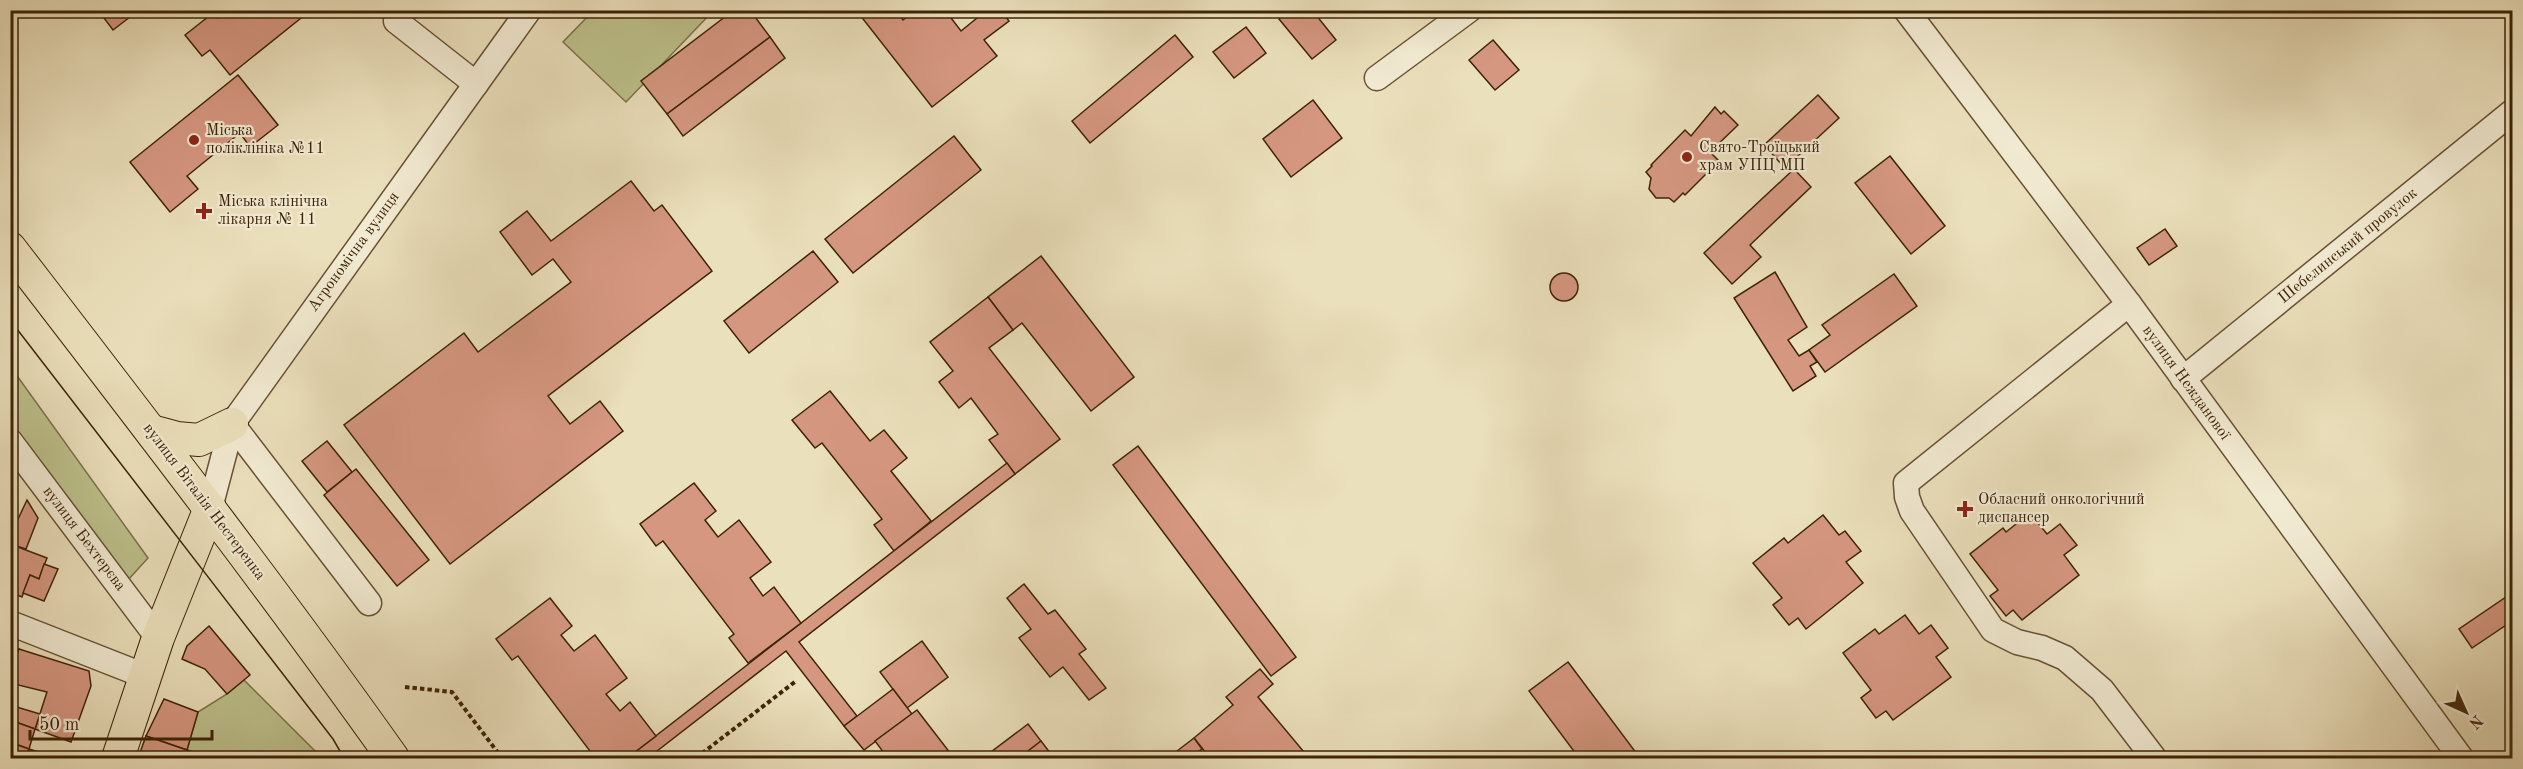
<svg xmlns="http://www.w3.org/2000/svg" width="2523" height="769" viewBox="0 0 2523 769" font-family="'Old Standard TT',serif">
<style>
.green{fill:#bdc18c;stroke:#7d724a;stroke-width:1.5}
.building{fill:#d69781;stroke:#3d2307;stroke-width:1.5}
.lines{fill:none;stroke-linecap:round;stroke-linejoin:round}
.minor-casing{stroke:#685234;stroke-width:27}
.major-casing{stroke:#3d2307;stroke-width:34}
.path{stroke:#3d2307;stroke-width:4;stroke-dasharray:4.5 3;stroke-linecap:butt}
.minor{stroke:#f2ebd3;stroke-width:24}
.major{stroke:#ebe0bc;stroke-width:32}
.tram{stroke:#3d2307;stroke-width:1.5}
.poi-dot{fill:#8f2418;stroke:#f2ebd3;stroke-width:2}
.labels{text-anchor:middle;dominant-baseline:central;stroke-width:4.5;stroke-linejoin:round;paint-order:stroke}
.poi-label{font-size:16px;fill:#3d2307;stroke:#f2ebd3;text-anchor:start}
.street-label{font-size:16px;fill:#3d2307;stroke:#f2ebd3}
</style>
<rect width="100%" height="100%" fill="#ebe0bc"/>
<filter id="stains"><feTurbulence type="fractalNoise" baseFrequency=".00333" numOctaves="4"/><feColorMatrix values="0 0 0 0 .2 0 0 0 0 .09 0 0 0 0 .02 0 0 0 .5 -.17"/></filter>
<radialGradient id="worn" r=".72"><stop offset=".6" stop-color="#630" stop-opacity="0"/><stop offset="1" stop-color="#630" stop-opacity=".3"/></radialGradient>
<g class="green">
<path d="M593 11H713L626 102 563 42Z"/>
<path d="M10 366 148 558 127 581 11 428Z"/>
<path d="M244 680 322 758C278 758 229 765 187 750L198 712 227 694Z"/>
</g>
<g class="building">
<path d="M98 10H139L113 30Z"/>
<path d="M227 10H311L230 75 210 50 202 56 185 35 213 13 218 18Z"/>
<path d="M734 10H750L770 37 667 114 641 81Z"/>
<path d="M856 10H896L903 20 916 10H945L961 31 987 10H1001L1009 21 984 40 997 56 932 107Z"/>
<path d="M1290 10H1312L1336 40 1312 59 1279 19Z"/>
<path d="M1246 27 1266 53 1234 78 1213 52Z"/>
<path d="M1175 35 1193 57 1090 143 1072 121Z"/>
<path d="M770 37 785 58 683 136 667 114Z"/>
<path d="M1493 40 1519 70 1495 90 1469 60Z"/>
<path d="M238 75 278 125 250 147 240 133 187 176 198 189 170 212 130 162Z"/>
<path d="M1818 95 1839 118 1785 168 1764 145Z"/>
<path d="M1313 100 1342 138 1291 177 1263 139Z"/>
<path d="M1715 107 1721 114 1724 111 1738 125 1710 152 1719 161 1685 195 1683 193 1674 202 1669 198H1656L1649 189 1651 178 1646 172 1652 166 1651 165 1685 130 1691 136Z"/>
<path d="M954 136 981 170 853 273 825 239Z"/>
<path d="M1890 156 1945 226 1911 254 1855 183Z"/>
<path d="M1794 169 1811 187 1750 245 1761 257 1732 284 1704 253Z"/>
<path d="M631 181 654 211 662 205 712 271 548 396 570 424 600 401 623 431 450 564 344 425 464 333 478 352 571 282 553 259 532 275 500 232 527 211 551 241Z"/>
<path d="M2165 229 2177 246 2149 265 2137 248Z"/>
<path d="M813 251 838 282 749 353 724 321Z"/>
<path d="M1041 256 1134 377 1091 411 1022 323 1013 330 988 297Z"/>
<path d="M1775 272 1807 327 1788 340 1799 356 1809 350 1817 362 1810 366 1816 376 1793 391 1734 298Z"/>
<circle cx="1564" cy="287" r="14"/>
<path d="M1894 274 1917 306 1825 372 1809 350 1830 335 1822 325Z"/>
<path d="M988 297 1013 330 989 348 1060 439 1015 474 989 440 998 434 971 398 959 408 939 382 953 371 930 342Z"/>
<path d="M830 391 870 441 884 430 907 458 891 471 931 521 894 551 874 525 882 519 822 443 815 448 792 420Z"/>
<path d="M327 441 352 472 327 492 302 461Z"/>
<path d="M1138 446 1296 657 1271 676 1113 465Z"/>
<path d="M1007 463 1015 474 799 642 857 716 844 726 786 651 648 758H633L630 756Z"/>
<path d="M356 469 429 560 397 586 324 495Z"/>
<path d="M694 483 716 511 705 520 718 537 739 520 771 562 750 578 763 596 774 587 801 623 748 663 729 638 734 634 663 541 656 546 640 524Z"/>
<path d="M27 500 38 518 26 549 10 544V536Z"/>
<path d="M2030 513 2047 534 2060 524 2077 545 2064 555 2079 575 2022 620 2013 610 2006 616 1990 596 1998 590 1970 554 2003 528 2006 532Z"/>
<path d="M1823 515 1839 535 1845 531 1861 551 1846 562 1863 583 1806 629 1798 618 1789 625 1773 605 1782 598 1753 563 1784 538 1788 543Z"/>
<path d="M10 544 47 558 39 579 30 575 22 597 10 592Z"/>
<path d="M44 564 58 569 44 601 23 593 30 575 39 579Z"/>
<path d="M1024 584 1048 614 1055 610 1086 649 1079 654 1106 688 1089 700 1063 667 1050 677 1019 638 1031 629 1007 598Z"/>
<path d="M2512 593V621L2472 648 2459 629Z"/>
<path d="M550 598 572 626 561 635 574 651 595 635 627 678 606 694 620 711 630 702 656 736 627 758H588L585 755 590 751 518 656 512 660 496 639Z"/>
<path d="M1905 615 1919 634 1931 625 1948 648 1936 657 1951 677 1893 720 1886 711 1876 718 1861 698 1871 690 1843 653 1875 629 1879 634Z"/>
<path d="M209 626 250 675 227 694 205 669 182 659 187 646Z"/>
<path d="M922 641 948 677 907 708 880 672Z"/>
<path d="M10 645 19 649 10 672Z"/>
<path d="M19 649 89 671 91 686 71 742 35 729 47 692 10 683V672Z"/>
<path d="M1568 662 1640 758H1579L1529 691Z"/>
<path d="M1260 669 1273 684 1258 697 1309 758H1253L1249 754 1243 758H1210L1194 738 1233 705 1226 697Z"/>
<path d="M893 689 912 714 864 750 844 726Z"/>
<path d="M164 699 198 712 187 750 146 736Z"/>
<path d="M10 705 40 714 35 729 10 720Z"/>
<path d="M917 710 954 758H876L884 753 875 741Z"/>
<path d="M10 720 35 729 29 749 10 742Z"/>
<path d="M1028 724 1041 741 1019 758H983Z"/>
<path d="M146 736 187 750 184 758H138Z"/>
<path d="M1194 738 1202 749 1189 758H1168Z"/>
<path d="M1041 741 1054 758H1019Z"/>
<path d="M12 743 29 749 26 758 10 754Z"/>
<path d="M29 749 58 758H26Z"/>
<path d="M187 750 203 756 202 758H184Z"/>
</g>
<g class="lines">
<defs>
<g id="minor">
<path d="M1906 10 2129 304 2461 758"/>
<path d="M396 21 476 84"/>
<path d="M1377 78 1469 10"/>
<path d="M2129 304 1906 483 1907 497 1912 511 1993 630 2017 642 2042 648 2065 658 2102 690 2154 758"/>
<path d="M2183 379 2512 112"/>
<path d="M232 424 369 603"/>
<path d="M10 441 158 638"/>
<path d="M210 508 232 424 529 10"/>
<path d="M10 623 145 676"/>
</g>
<g id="major">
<path d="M10 248C140 417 270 585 393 758"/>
<path d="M151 431 177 438 199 440 232 424"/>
<path d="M118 758 158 638 210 508"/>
</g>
</defs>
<use href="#minor" class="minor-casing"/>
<use href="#major" class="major-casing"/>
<g class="path">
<path d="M405 687 452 692 502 758"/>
<path d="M696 758 796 681"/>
</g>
<use href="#minor" class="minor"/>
<use href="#major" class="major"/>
<path class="tram" d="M10 320 333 739 344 758"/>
</g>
<g class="poi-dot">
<circle cx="194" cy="140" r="6"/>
<circle cx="1687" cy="157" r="6"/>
<path d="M201 202h6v6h6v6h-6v6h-6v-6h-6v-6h6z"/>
<path d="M1962 500h6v6h6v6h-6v6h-6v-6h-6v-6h6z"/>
</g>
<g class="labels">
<g class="poi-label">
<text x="206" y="131">Міська<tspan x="206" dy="18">поліклініка №11</tspan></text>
<text x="1699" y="148">Свято-Троїцький<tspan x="1699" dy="18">храм УПЦ МП</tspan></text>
<text x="218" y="202">Міська клінічна<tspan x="218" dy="18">лікарня № 11</tspan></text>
<text x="1978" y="500">Обласний онкологічний<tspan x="1978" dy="18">диспансер</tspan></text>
</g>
<g class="street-label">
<text transform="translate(2348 246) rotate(-39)">Шебелинський провулок</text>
<text transform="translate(354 252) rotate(-54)">Агрономічна вулиця</text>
<text transform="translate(2186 383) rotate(54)">вулиця Нежданової</text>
<text transform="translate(204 502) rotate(53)">вулиця Віталія Нестеренка</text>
<text transform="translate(84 539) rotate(53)">вулиця Бехтерєва</text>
</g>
</g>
<rect width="2523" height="769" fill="none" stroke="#ebe0bc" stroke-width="36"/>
<rect x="12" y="12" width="2499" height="745" fill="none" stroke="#3d2307" stroke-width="3"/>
<rect x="18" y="18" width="2487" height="733" fill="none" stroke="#3d2307" stroke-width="1.5"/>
<g transform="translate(2466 712) rotate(135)" stroke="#f2ebd3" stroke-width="4.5" paint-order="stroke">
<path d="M0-4.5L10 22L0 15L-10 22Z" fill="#3d2307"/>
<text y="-9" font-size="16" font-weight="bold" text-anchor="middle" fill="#3d2307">N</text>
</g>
<path d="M30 730v9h182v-9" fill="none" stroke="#3d2307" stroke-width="3"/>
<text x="39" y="730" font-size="18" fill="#3d2307" stroke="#f2ebd3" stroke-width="4.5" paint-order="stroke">50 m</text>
<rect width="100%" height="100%" filter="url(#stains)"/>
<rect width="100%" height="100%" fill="url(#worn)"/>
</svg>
